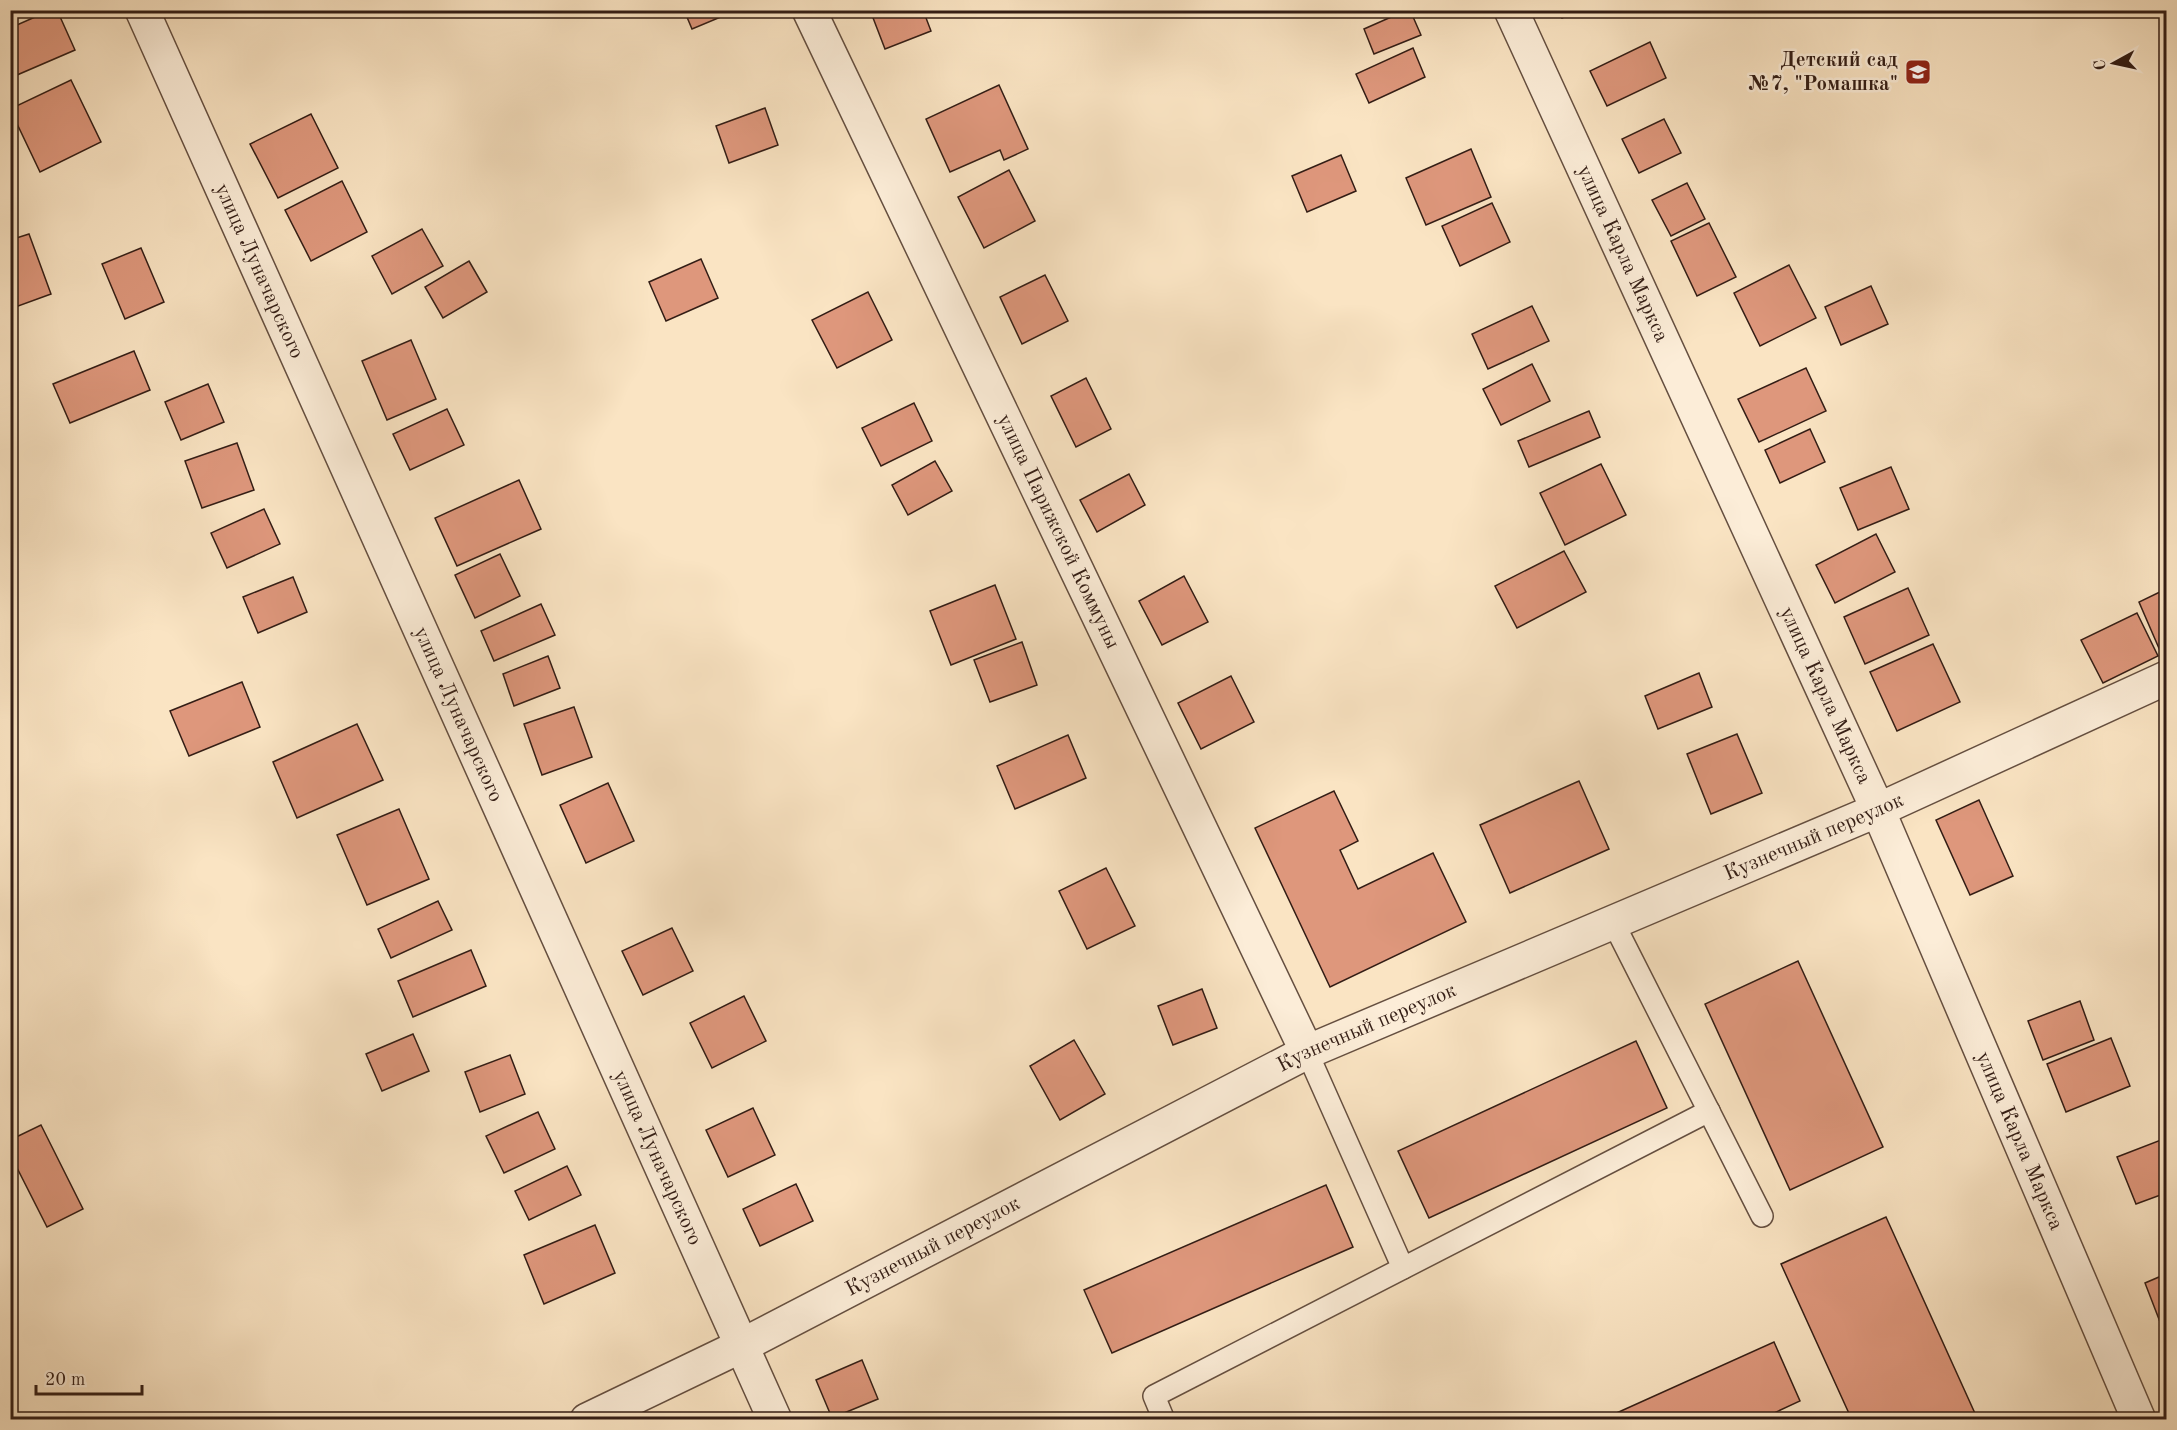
<svg xmlns="http://www.w3.org/2000/svg" width="2177" height="1430" viewBox="0 0 2177 1430" font-family="'Old Standard TT',serif">
<style>
.building{fill:#de977c;stroke:#331d15;stroke-width:1.5}
.lines{fill:none;stroke-linecap:round;stroke-linejoin:round}
.lane-casing{stroke:#654f40;stroke-width:24}
.street-casing{stroke:#654f40;stroke-width:36}
.lane{stroke:#fcedd8;stroke-width:21}
.street{stroke:#fcedd8;stroke-width:33}
.labels{text-anchor:middle;dominant-baseline:central;stroke-width:5;stroke-linejoin:round;paint-order:stroke}
.poi-label{font-size:21px;font-weight:bold;fill:#331d15;stroke:#fcedd8;text-anchor:end}
.street-label{font-size:21px;fill:#331d15;stroke:#fcedd8}
</style>
<rect width="100%" height="100%" fill="#fae4c3"/>
<filter id="stains"><feTurbulence type="fractalNoise" baseFrequency=".00333" numOctaves="4"/><feColorMatrix values="0 0 0 0 .2 0 0 0 0 .09 0 0 0 0 .02 0 0 0 .5 -.17"/></filter>
<radialGradient id="worn" r=".72"><stop offset=".6" stop-color="#630" stop-opacity="0"/><stop offset="1" stop-color="#630" stop-opacity=".3"/></radialGradient>
<g class="building">
<path d="M51 10H57L75 50 10 78V28Z"/>
<path d="M684 10H735V11L692 29Z"/>
<path d="M870 10H923L931 31 885 49Z"/>
<path d="M1407 10H1410L1421 35 1374 54 1364 29Z"/>
<path d="M1559 10H1580L1562 18Z"/>
<path d="M1650 42 1666 78 1607 106 1590 71Z"/>
<path d="M1413 48 1425 77 1369 103 1356 74Z"/>
<path d="M71 80 101 142 40 172 10 109Z"/>
<path d="M999 85 1028 149 1004 160 1000 150 950 172 926 119Z"/>
<path d="M765 108 778 145 729 163 716 126Z"/>
<path d="M311 114 338 168 278 198 250 144Z"/>
<path d="M1664 119 1681 153 1639 173 1622 139Z"/>
<path d="M1471 149 1491 197 1426 225 1406 178Z"/>
<path d="M1341 155 1356 191 1307 212 1292 176Z"/>
<path d="M1009 170 1035 221 984 248 958 197Z"/>
<path d="M342 181 367 232 311 261 285 210Z"/>
<path d="M1687 183 1705 219 1671 236 1652 200Z"/>
<path d="M1492 203 1510 242 1460 266 1442 226Z"/>
<path d="M1709 223 1736 277 1697 296 1671 241Z"/>
<path d="M422 229 443 266 392 294 372 256Z"/>
<path d="M29 234 51 294 10 309V240Z"/>
<path d="M141 248 164 302 125 319 102 264Z"/>
<path d="M701 259 718 298 666 321 649 282Z"/>
<path d="M469 261 487 292 443 318 425 287Z"/>
<path d="M1789 265 1816 318 1760 346 1734 293Z"/>
<path d="M1045 275 1068 321 1022 344 1000 297Z"/>
<path d="M1871 286 1888 324 1841 345 1825 307Z"/>
<path d="M868 292 892 340 837 368 812 320Z"/>
<path d="M1532 306 1549 341 1488 369 1472 334Z"/>
<path d="M411 340 436 399 387 420 362 361Z"/>
<path d="M134 351 150 390 70 423 53 384Z"/>
<path d="M1532 364 1550 401 1501 425 1483 389Z"/>
<path d="M1806 368 1826 411 1759 442 1738 399Z"/>
<path d="M1086 378 1111 429 1076 447 1051 396Z"/>
<path d="M208 384 224 422 181 440 165 402Z"/>
<path d="M914 403 932 441 881 466 862 428Z"/>
<path d="M447 409 464 445 410 470 393 434Z"/>
<path d="M1589 411 1600 437 1529 467 1518 441Z"/>
<path d="M1810 429 1825 462 1780 483 1765 450Z"/>
<path d="M237 443 254 490 202 508 185 461Z"/>
<path d="M935 461 952 491 908 515 892 485Z"/>
<path d="M1601 464 1626 515 1565 545 1540 493Z"/>
<path d="M1891 467 1909 509 1858 530 1840 488Z"/>
<path d="M1129 474 1145 505 1097 532 1080 500Z"/>
<path d="M519 480 541 529 457 566 435 518Z"/>
<path d="M264 509 280 544 227 568 211 533Z"/>
<path d="M1876 534 1895 572 1835 603 1816 565Z"/>
<path d="M1564 551 1586 592 1517 628 1495 586Z"/>
<path d="M500 554 520 596 475 618 455 575Z"/>
<path d="M1184 576 1208 622 1162 645 1139 601Z"/>
<path d="M293 577 307 612 258 633 243 597Z"/>
<path d="M995 585 1016 639 951 665 930 611Z"/>
<path d="M1908 588 1929 635 1865 664 1844 617Z"/>
<path d="M2166 589V650L2161 653 2139 602Z"/>
<path d="M541 604 555 635 494 661 481 631Z"/>
<path d="M2137 613 2158 656 2103 683 2081 640Z"/>
<path d="M1022 642 1037 685 990 702 974 660Z"/>
<path d="M1933 644 1960 702 1897 731 1870 672Z"/>
<path d="M548 656 560 688 514 706 503 674Z"/>
<path d="M1699 673 1712 707 1658 729 1645 696Z"/>
<path d="M1231 676 1254 722 1201 749 1178 703Z"/>
<path d="M242 682 260 727 189 756 170 711Z"/>
<path d="M574 707 592 757 542 775 524 724Z"/>
<path d="M357 724 383 780 297 818 273 762Z"/>
<path d="M1737 734 1762 793 1711 814 1687 754Z"/>
<path d="M1068 735 1086 778 1015 809 997 766Z"/>
<path d="M1579 781 1609 849 1510 893 1480 825Z"/>
<path d="M608 783 634 841 586 863 560 805Z"/>
<path d="M1334 791 1358 841 1340 850 1358 889 1433 853 1466 922 1330 987 1255 828Z"/>
<path d="M1979 800 2013 876 1970 895 1936 820Z"/>
<path d="M399 809 429 879 367 905 337 835Z"/>
<path d="M1106 868 1135 926 1087 949 1059 891Z"/>
<path d="M438 901 452 930 391 958 378 929Z"/>
<path d="M672 928 693 971 643 995 622 951Z"/>
<path d="M471 950 486 986 413 1017 398 981Z"/>
<path d="M1798 961 1883 1147 1790 1190 1705 1004Z"/>
<path d="M1202 989 1217 1028 1173 1045 1158 1006Z"/>
<path d="M744 996 766 1041 712 1068 690 1023Z"/>
<path d="M2080 1001 2094 1040 2043 1060 2028 1021Z"/>
<path d="M413 1034 429 1071 382 1091 366 1054Z"/>
<path d="M2111 1038 2130 1086 2066 1112 2047 1064Z"/>
<path d="M1074 1040 1105 1094 1060 1120 1030 1066Z"/>
<path d="M1636 1041 1667 1108 1429 1218 1398 1151Z"/>
<path d="M510 1055 525 1094 480 1112 465 1072Z"/>
<path d="M753 1108 775 1155 728 1177 706 1130Z"/>
<path d="M538 1112 555 1149 504 1173 486 1136Z"/>
<path d="M41 1125 83 1209 47 1227 10 1154V1140Z"/>
<path d="M2166 1138V1193L2136 1204 2117 1157Z"/>
<path d="M567 1166 581 1195 529 1220 515 1191Z"/>
<path d="M796 1184 813 1221 760 1246 743 1209Z"/>
<path d="M1326 1185 1353 1247 1112 1353 1084 1290Z"/>
<path d="M1886 1217 1978 1420H1852L1781 1264Z"/>
<path d="M595 1225 615 1273 544 1304 524 1255Z"/>
<path d="M2166 1274V1326L2162 1327 2145 1283Z"/>
<path d="M1774 1342 1800 1401 1759 1420H1601Z"/>
<path d="M862 1360 878 1399 832 1418 816 1380Z"/>
<path d="M678 1413 682 1420H666Z"/>
</g>
<g class="lines">
<defs>
<g id="lane">
<path d="M1613 922 1762 1216"/>
<path d="M1307 1052 1403 1268"/>
<path d="M1164 1420 1154 1396 1709 1111"/>
</g>
<g id="street">
<path id="s1" d="M142 10 775 1420"/>
<path id="s2" d="M809 10 1307 1052"/>
<path id="s3" d="M1511 10 1878 810 2139 1420"/>
<path id="s4" d="M587 1420 741 1346 1307 1052 1878 810 2166 678"/>
</g>
</defs>
<use href="#lane" class="lane-casing"/>
<use href="#street" class="street-casing"/>
<use href="#lane" class="lane"/>
<use href="#street" class="street"/>
</g>
<defs>
<symbol id="school-square" viewBox="-11 -11 22 22"><rect x="-9" y="-9" width="18" height="18" rx="4" fill="#8f2418" stroke="#fcedd8"/><path d="M0-5L7-2L0 1L-7-2ZM-4 1L0 2.5L4 1V4Q0 6-4 4Z" fill="#fff"/></symbol>
</defs>
<g fill-rule="evenodd">
<use href="#school-square" x="1903" y="57" width="30" height="30"/>
</g>
<g class="labels">
<g class="poi-label">
<text x="1898" y="60">Детский сад<tspan x="1898" dy="24">№7, "Ромашка"</tspan></text>
</g>
<g class="street-label">
<text stroke="none"><textPath href="#s3" startOffset="268">улица Карла Маркса</textPath></text>
<text stroke="none"><textPath href="#s1" startOffset="286">улица Луначарского</textPath></text>
<text stroke="none"><textPath href="#s2" startOffset="578">улица Парижской Коммуны</textPath></text>
<text stroke="none"><textPath href="#s3" startOffset="754">улица Карла Маркса</textPath></text>
<text stroke="none"><textPath href="#s1" startOffset="772">улица Луначарского</textPath></text>
<text stroke="none"><textPath href="#s4" startOffset="1359">Кузнечный переулок</textPath></text>
<text stroke="none"><textPath href="#s4" startOffset="873">Кузнечный переулок</textPath></text>
<text stroke="none"><textPath href="#s3" startOffset="1240">улица Карла Маркса</textPath></text>
<text stroke="none"><textPath href="#s1" startOffset="1258">улица Луначарского</textPath></text>
<text stroke="none"><textPath href="#s4" startOffset="387">Кузнечный переулок</textPath></text>
</g>
</g>
<rect width="2177" height="1430" fill="none" stroke="#fae4c3" stroke-width="36"/>
<rect x="12" y="12" width="2153" height="1406" fill="none" stroke="#331d15" stroke-width="3"/>
<rect x="18" y="18" width="2141" height="1394" fill="none" stroke="#331d15" stroke-width="1.5"/>
<g transform="translate(2114 63) rotate(262)" stroke="#fcedd8" stroke-width="4.5" paint-order="stroke">
<path d="M0-4.5L10 22L0 15L-10 22Z" fill="#331d15"/>
<text y="-9" font-size="16" font-weight="bold" text-anchor="middle" fill="#331d15">С</text>
</g>
<path d="M36 1385v9h106v-9" fill="none" stroke="#331d15" stroke-width="3"/>
<text x="45" y="1385" font-size="18" fill="#331d15" stroke="#fcedd8" stroke-width="4.5" paint-order="stroke">20 m</text>
<rect width="100%" height="100%" filter="url(#stains)"/>
<rect width="100%" height="100%" fill="url(#worn)"/>
</svg>
